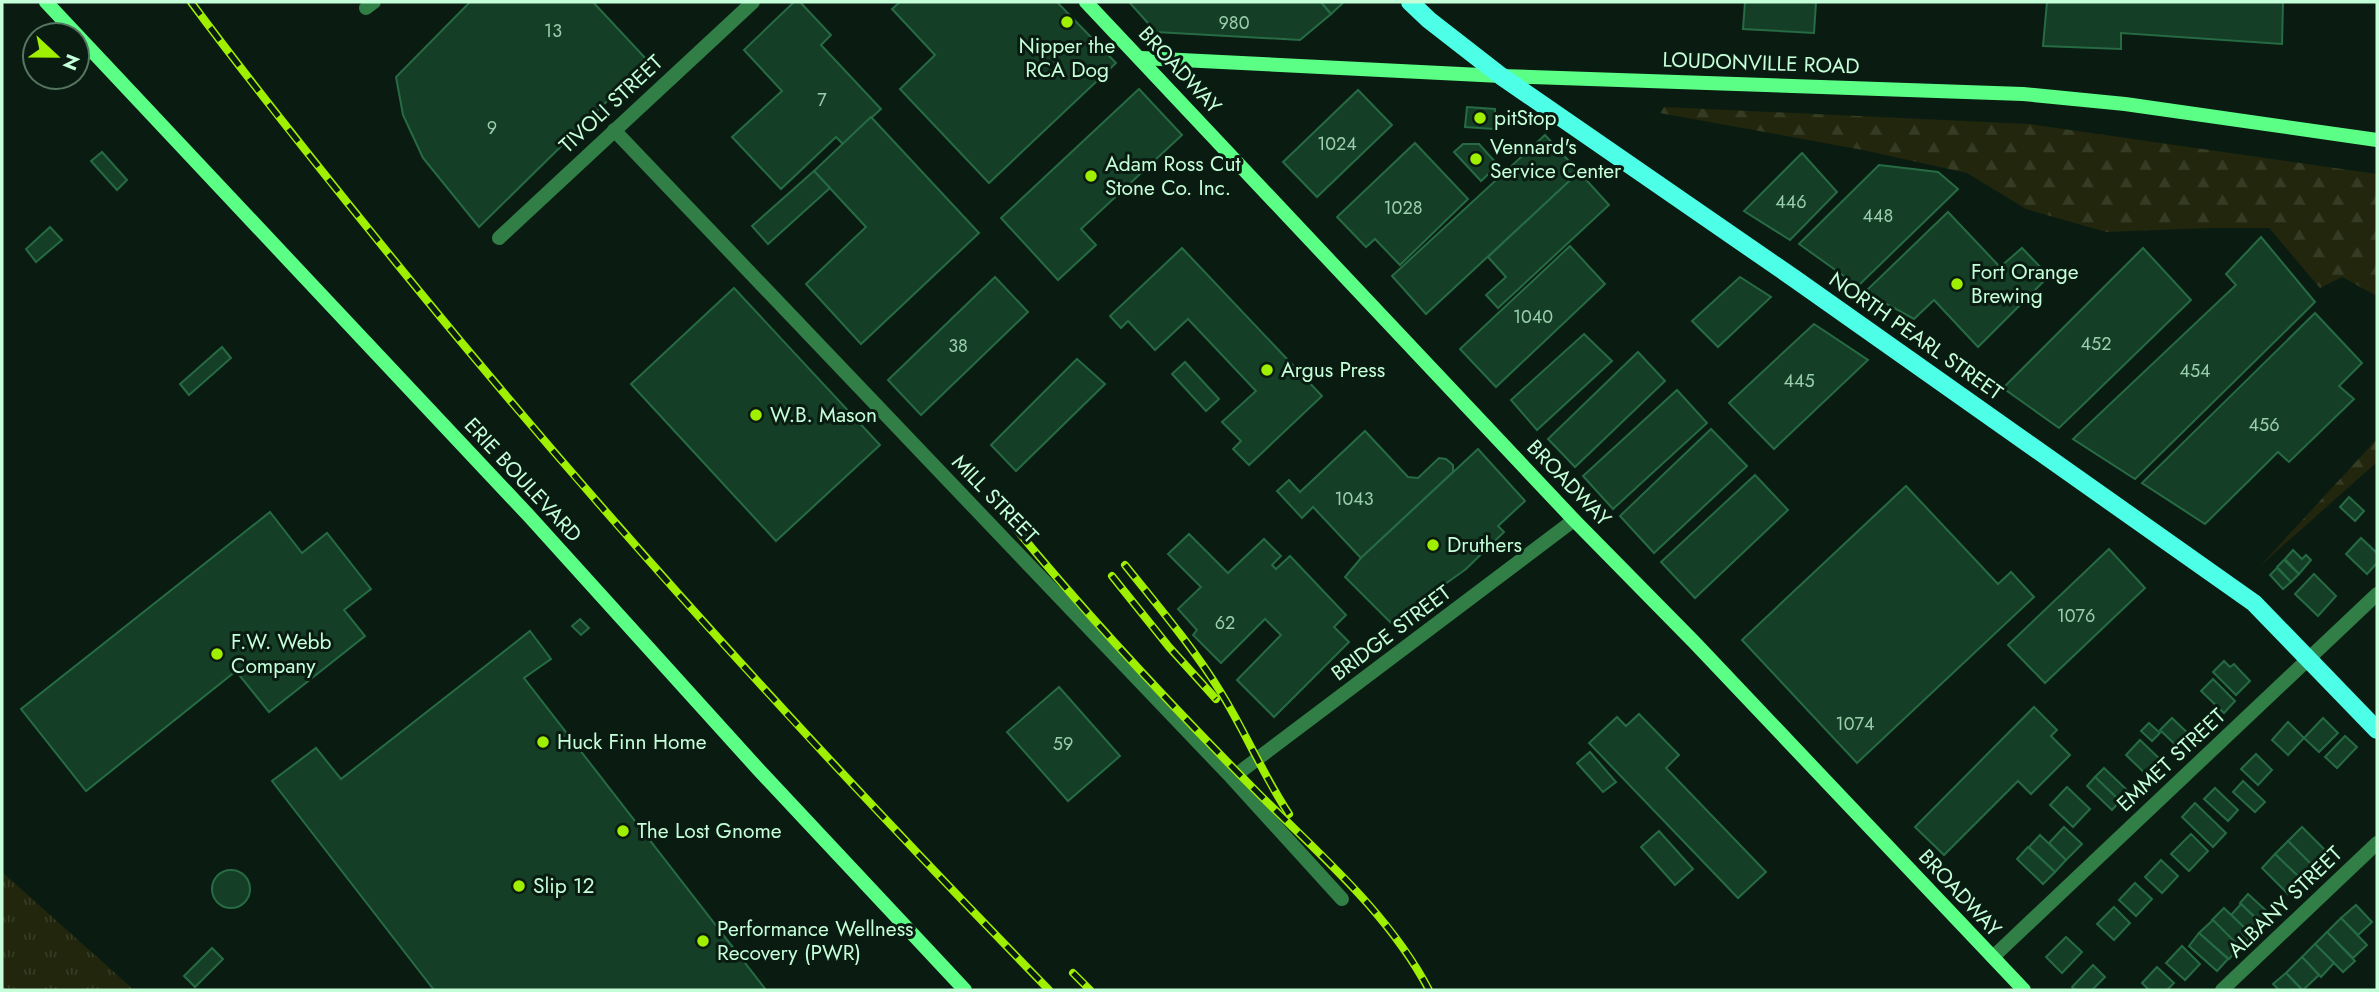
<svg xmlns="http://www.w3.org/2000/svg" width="2379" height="992" viewBox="0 0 2379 992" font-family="Jost,sans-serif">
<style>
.grass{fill:url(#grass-tufts)}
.forest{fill:url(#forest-firs)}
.building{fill:#153e27;stroke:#266b44;stroke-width:2}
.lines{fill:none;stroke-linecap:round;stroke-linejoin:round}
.street{stroke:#327e47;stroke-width:14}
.secondary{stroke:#5cff86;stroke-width:14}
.primary{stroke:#4cffe6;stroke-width:18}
.rail-casing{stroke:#9ff000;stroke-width:8}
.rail{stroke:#0a1c11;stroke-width:5;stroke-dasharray:16;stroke-linecap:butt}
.poi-dot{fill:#9ff000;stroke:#0a1c11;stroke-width:2.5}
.labels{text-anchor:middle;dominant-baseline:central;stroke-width:6;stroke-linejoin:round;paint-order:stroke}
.number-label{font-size:18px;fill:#99cfac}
.poi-label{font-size:21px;fill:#c5ffd9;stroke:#0a1c11;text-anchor:start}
.street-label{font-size:21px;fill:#c5ffd9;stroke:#0a1c11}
</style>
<defs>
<pattern id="grass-tufts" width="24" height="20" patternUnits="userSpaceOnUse" patternTransform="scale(1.75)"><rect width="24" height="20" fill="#21260d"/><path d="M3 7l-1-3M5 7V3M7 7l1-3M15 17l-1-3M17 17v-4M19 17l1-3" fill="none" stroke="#363c24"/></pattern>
<pattern id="forest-firs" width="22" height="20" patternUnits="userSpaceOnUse" patternTransform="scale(1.75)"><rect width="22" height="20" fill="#21260d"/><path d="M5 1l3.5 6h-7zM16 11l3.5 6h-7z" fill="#363c24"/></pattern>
</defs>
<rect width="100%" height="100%" fill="#0a1c11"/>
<path class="grass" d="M2 872 134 990H2Z"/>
<g class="forest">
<path d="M1664 107 2029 124 2377 174V296L2342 277 2320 288 2269 228H2210L2106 232 2026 209 1967 173 1863 150 1660 113Z"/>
<path d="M2377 439V462L2260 566Z"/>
</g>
<g class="building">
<path d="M470 2H593L648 61 479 227 423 158 403 115 396 77Z"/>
<path d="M794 2H800L831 35 821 45 881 109 843 144 836 137 781 189 732 137 782 91 744 50Z"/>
<path d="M900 2H1057L1116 63 989 183 900 89 935 55 892 9Z"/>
<path d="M1129 2H1321L1331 14 1300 40 1156 32Z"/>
<path d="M1321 2H1344L1331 14Z"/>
<path d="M1745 2H1816L1814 33 1743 29Z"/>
<path d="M2047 2H2283L2282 44 2121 33V49L2043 46Z"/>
<path d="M1139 89 1182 135 1081 229 1096 245 1058 280 1001 218Z"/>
<path d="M1358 90 1392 125 1317 197 1283 162Z"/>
<path d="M1467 107 1495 109 1494 129 1465 127Z"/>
<path d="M871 117 979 233 861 344 806 284 866 227 814 171Z"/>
<path d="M1545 135 1579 172 1426 314 1392 276Z"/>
<path d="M1415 143 1468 199 1400 265 1375 239 1366 247 1337 217Z"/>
<path d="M1463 144H1479L1498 165 1481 181 1454 152Z"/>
<path d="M102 152 127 180 117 190 91 161Z"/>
<path d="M1802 153 1837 192 1790 240 1744 211Z"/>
<path d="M1879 165 1938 172 1958 189 1858 286 1799 244Z"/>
<path d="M814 171 830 188 768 244 752 226Z"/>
<path d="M1579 172 1609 205 1498 308 1486 295 1506 277 1488 257Z"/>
<path d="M1948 212 2000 267 2022 248 2049 276 1978 347 1934 300 1914 319 1865 292Z"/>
<path d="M50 227 62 240 36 262 26 249Z"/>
<path d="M2261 237 2315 302 2135 479 2073 439 2236 285 2226 274Z"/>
<path d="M1570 246 1605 284 1496 387 1460 349Z"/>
<path d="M1182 248 1322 396 1249 465 1233 449 1241 441 1222 422 1256 391 1188 319 1155 350 1128 321 1121 328 1110 316Z"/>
<path d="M2143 248 2191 300 2059 428 2003 388Z"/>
<path d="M995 277 1028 312 921 415 888 380Z"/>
<path d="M1740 277 1771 297 1718 347 1692 321Z"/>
<path d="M734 288 880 445 776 541 631 384Z"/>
<path d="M2315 313 2362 363 2339 386 2354 399 2289 462 2278 452 2205 524 2142 483Z"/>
<path d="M1814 324 1868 360 1774 449 1729 403Z"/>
<path d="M1584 334 1612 361 1537 430 1511 400Z"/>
<path d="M222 347 231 358 189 395 180 384Z"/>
<path d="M1638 352 1665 381 1575 467 1548 439Z"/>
<path d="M1077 359 1105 384 1016 471 991 445Z"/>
<path d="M1185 362 1219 399 1206 411 1172 374Z"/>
<path d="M1677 390 1707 423 1613 509 1583 476Z"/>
<path d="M1711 429 1747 466 1654 553 1620 516Z"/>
<path d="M1365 431 1408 477 1418 478 1439 458 1446 459 1453 465V472L1361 558 1313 507 1302 518 1277 491 1289 480 1300 492Z"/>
<path d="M1478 449 1525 501 1498 526 1504 532 1466 569 1391 623 1345 577 1361 558Z"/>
<path d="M1755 475 1788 510 1695 598 1661 562Z"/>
<path d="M1906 486 1998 584 2011 572 2034 597 1857 763 1742 640Z"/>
<path d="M2349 497 2364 511 2355 521 2340 507Z"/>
<path d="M270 512 302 553 327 533 371 589 344 610 365 636 269 712 236 671 86 791 21 709Z"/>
<path d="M1189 534 1228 573 1264 539 1281 556 1272 565 1276 569 1290 556 1346 615 1334 627 1349 642 1274 717 1237 680 1281 635 1265 619 1221 663 1193 635 1197 630 1178 609 1201 587 1168 554Z"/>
<path d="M2361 538 2377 553V563L2367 574 2346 554Z"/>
<path d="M2109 549 2145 588 2045 683 2008 645Z"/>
<path d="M2293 550 2302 559 2306 555 2311 560 2299 574 2285 559Z"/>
<path d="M2284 560 2299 574 2291 582 2277 567Z"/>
<path d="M2277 568 2291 582 2283 589 2270 575Z"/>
<path d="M2314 574 2336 596 2318 616 2295 594Z"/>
<path d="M580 619 589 628 581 635 572 626Z"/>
<path d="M530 631 551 659 524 678 766 990H434L272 781 316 748 341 779Z"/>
<path d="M2224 661 2230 667 2234 664 2250 681 2236 695 2213 672Z"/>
<path d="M2213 679 2235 701 2224 713 2201 691Z"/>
<path d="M1059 687 1120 756 1068 801 1007 732Z"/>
<path d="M2034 707 2057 730 2051 736 2070 755 2031 794 2018 781 1944 855 1915 827Z"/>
<path d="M1639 714 1679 755 1666 768 1766 872 1738 898 1589 743 1617 717 1626 726Z"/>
<path d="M2172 718 2194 739 2182 751 2160 730Z"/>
<path d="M2323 718 2338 733 2319 752 2304 738Z"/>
<path d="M2288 722 2304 738 2288 755 2272 740Z"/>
<path d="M2149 723 2160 733 2152 741 2141 731Z"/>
<path d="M2345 736 2357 747 2337 768 2325 757Z"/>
<path d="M2140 740 2165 764 2151 779 2126 755Z"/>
<path d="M1590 752 1616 782 1603 792 1577 763Z"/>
<path d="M2256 754 2272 770 2258 785 2241 769Z"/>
<path d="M2104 768 2129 792 2120 801 2095 777Z"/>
<path d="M2095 777 2120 801 2112 810 2087 786Z"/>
<path d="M2243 781 2265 802 2255 812 2233 792Z"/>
<path d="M2067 787 2090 809 2073 827 2050 805Z"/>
<path d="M2215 788 2238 810 2228 821 2204 799Z"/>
<path d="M2195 803 2226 833 2213 847 2182 817Z"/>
<path d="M2064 827 2082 844 2066 860 2049 843Z"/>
<path d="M2302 827 2328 853 2314 867 2288 841Z"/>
<path d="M1659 831 1693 869 1675 885 1641 847Z"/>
<path d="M2191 834 2208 851 2189 871 2171 854Z"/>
<path d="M2040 835 2066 860 2055 872 2029 847Z"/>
<path d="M2288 841 2314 867 2302 880 2275 854Z"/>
<path d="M2028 847 2055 872 2043 884 2017 859Z"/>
<path d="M2275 854 2302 880 2288 894 2262 868Z"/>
<path d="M2161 860 2178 876 2162 893 2145 877Z"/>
<circle cx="231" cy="889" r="19"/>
<path d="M2135 883 2152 899 2136 916 2119 900Z"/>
<path d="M2248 894 2271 915 2262 924 2240 903Z"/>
<path d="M2241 904 2262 924 2252 935 2231 915Z"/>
<path d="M2356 905 2372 922 2358 935 2341 918Z"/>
<path d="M2114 907 2130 923 2114 940 2097 924Z"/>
<path d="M2224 908 2252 935 2240 947 2212 920Z"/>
<path d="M2341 918 2367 945 2353 958 2327 932Z"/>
<path d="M2213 920 2240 947 2229 959 2199 933Z"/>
<path d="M2327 932 2355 961 2343 972 2315 944Z"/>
<path d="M2199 933 2228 959 2217 971 2189 946Z"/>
<path d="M2066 937 2082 952 2062 973 2046 957Z"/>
<path d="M2315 944 2334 963 2321 977 2302 957Z"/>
<path d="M2182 946 2200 964 2185 980 2166 963Z"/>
<path d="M212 948 223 959 195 987 184 976Z"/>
<path d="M2302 957 2319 975 2303 990 2286 973Z"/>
<path d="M2093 965 2105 977 2092 990H2075L2072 987Z"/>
<path d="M2157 967 2174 983 2167 990H2149L2142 983Z"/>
<path d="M2286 973 2302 990H2279L2273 984Z"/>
</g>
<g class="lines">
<g class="street">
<path d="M366 8 374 2"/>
<path d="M614 130 1232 778 1342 899"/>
<path d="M499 238 753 2"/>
<path d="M1232 778 1574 520"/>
<path d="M1993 957 2377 594"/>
<path d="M2222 990 2377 843"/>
</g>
<g class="secondary">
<path d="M46 2 530 517 758 769 965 990"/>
<path d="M1086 2 1574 520 1695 643 2024 990"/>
<path d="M1141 58 1501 76 2023 94 2125 104 2377 140"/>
</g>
<path class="primary" d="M1410 2 1429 20 1501 76 1795 279 2254 603 2377 730"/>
<defs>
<g id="rail">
<path d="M191 2C263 99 339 193 415 286 615 531 828 763 1049 990"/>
<path d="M995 503C1075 603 1162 696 1252 787 1314 850 1387 910 1429 990"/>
<path d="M1125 565C1158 606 1192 646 1220 691 1245 731 1263 775 1289 814"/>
<path d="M1112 576 1169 647 1216 699"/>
<path d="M1073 973 1090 990"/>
</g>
</defs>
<use href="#rail" class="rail-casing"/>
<use href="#rail" class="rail"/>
</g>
<g class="poi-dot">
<circle cx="1067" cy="22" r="7"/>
<circle cx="1480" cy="118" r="7"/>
<circle cx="1476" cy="159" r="7"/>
<circle cx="1091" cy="176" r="7"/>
<circle cx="1957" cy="284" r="7"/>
<circle cx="1267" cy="370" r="7"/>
<circle cx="756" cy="415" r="7"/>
<circle cx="1433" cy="545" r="7"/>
<circle cx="217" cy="654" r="7"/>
<circle cx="543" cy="742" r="7"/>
<circle cx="623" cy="831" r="7"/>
<circle cx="519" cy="886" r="7"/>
<circle cx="703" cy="941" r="7"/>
</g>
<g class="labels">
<g class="number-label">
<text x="1234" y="23">980</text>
<text x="553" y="31">13</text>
<text x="822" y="100">7</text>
<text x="492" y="128">9</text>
<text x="1337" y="144">1024</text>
<text x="1791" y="202">446</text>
<text x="1403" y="208">1028</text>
<text x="1878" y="216">448</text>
<text x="1533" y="317">1040</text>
<text x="2096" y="344">452</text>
<text x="958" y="346">38</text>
<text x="2195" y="371">454</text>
<text x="1799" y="381">445</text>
<text x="2264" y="425">456</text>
<text x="1354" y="499">1043</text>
<text x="2076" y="616">1076</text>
<text x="1225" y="623">62</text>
<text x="1855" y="724">1074</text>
<text x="1063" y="744">59</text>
</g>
<g class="poi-label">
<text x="1067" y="46" text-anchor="middle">Nipper the<tspan x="1067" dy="24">RCA Dog</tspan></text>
<text x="1494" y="118">pitStop</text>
<text x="1490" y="147">Vennard's<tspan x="1490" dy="24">Service Center</tspan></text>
<text x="1105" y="164">Adam Ross Cut<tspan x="1105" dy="24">Stone Co. Inc.</tspan></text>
<text x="1971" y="272">Fort Orange<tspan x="1971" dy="24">Brewing</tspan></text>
<text x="1281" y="370">Argus Press</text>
<text x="770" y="415">W.B. Mason</text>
<text x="1447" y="545">Druthers</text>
<text x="231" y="642">F.W. Webb<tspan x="231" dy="24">Company</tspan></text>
<text x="557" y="742">Huck Finn Home</text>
<text x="637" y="831">The Lost Gnome</text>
<text x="533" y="886">Slip 12</text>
<text x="717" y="929">Performance Wellness<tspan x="717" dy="24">Recovery (PWR)</tspan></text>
</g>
<g class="street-label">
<text transform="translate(1761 63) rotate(2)">LOUDONVILLE ROAD</text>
<text transform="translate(1180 70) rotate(47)">BROADWAY</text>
<text transform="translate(611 104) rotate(-43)">TIVOLI STREET</text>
<text transform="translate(1916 336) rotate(35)">NORTH PEARL STREET</text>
<text transform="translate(523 480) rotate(47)">ERIE BOULEVARD</text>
<text transform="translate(1569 483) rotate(46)">BROADWAY</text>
<text transform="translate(995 499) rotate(46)">MILL STREET</text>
<text transform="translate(1391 633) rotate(-37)">BRIDGE STREET</text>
<text transform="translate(2171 760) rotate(-43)">EMMET STREET</text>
<text transform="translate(1960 893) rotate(47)">BROADWAY</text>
<text transform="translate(2285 902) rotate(-44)">ALBANY STREET</text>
</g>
</g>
<rect width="2379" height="992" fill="none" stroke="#c5ffd9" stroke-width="7"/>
<g transform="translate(56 56) rotate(112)"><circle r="33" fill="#0a1c11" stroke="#557761" stroke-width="2"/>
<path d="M0-5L12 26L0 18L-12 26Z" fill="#9ff000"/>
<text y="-10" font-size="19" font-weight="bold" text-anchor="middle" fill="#c5ffd9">N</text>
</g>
</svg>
